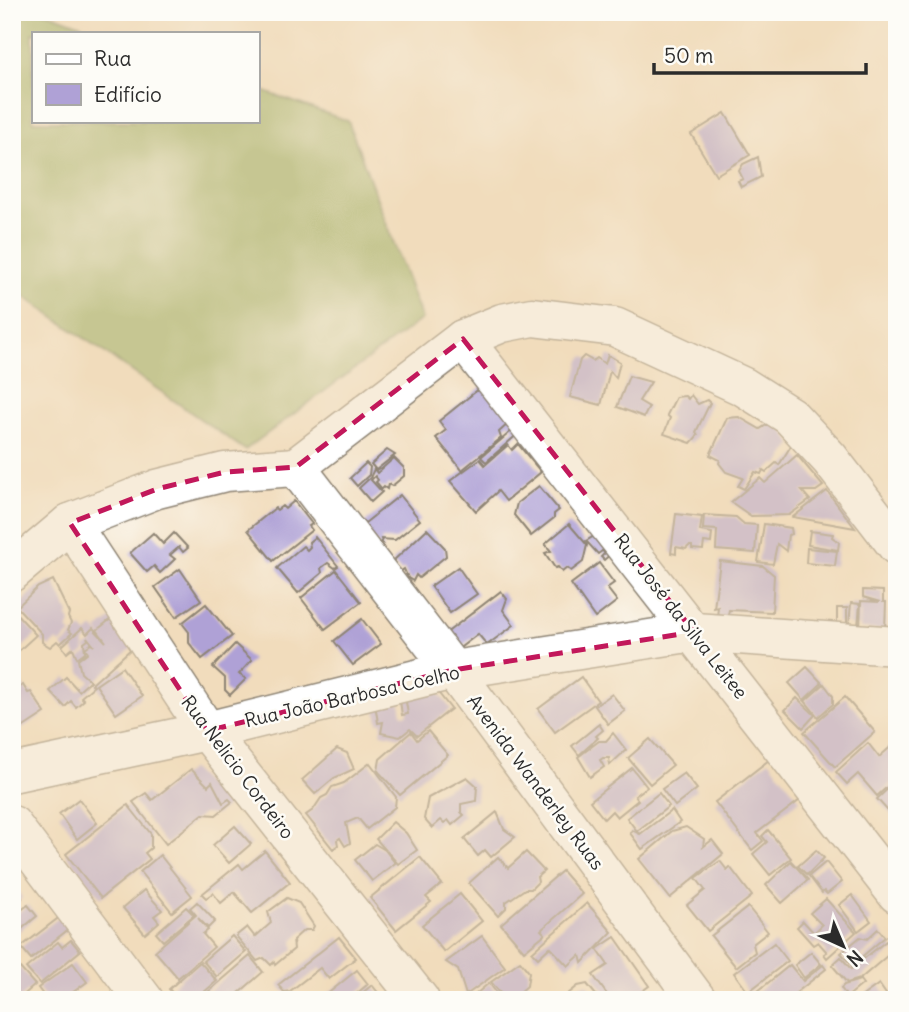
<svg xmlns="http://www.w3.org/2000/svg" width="909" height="1012" viewBox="0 0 909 1012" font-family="Delius,sans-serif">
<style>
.forest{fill:#93ac5f;stroke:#5f6c45;stroke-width:2}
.building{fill:#afa1d6}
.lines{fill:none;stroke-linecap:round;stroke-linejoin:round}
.minor-casing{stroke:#8e8474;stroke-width:41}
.minor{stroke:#fff;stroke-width:38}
.marked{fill:none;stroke:#c2185b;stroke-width:5;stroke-dasharray:14 9;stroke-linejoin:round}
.labels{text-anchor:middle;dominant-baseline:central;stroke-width:5;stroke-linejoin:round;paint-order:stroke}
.street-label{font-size:19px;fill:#2b2b2b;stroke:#fdfcf7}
</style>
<rect width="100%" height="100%" fill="#fdfcf7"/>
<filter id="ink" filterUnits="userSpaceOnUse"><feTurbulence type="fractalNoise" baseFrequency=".0143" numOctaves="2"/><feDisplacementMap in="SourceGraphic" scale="14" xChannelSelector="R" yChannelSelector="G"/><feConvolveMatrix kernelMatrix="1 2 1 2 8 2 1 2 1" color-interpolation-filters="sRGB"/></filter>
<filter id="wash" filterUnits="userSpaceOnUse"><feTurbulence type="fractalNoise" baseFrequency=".00686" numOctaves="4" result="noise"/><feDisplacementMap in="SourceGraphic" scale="28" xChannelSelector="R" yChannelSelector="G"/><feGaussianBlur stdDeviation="1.57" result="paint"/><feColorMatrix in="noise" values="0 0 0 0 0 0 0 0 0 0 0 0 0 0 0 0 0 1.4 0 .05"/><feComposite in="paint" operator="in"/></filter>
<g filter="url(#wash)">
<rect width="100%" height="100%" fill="#f1dcbc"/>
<path class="forest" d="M12 12H46L104 33H33V121H257V89L348 121 422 319 245 450 12 288Z"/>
<g id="blocks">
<g class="building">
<path d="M725 113 750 155 716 175 691 134Z"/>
<path d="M758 157 761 177 741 187 738 181 743 179 739 171 743 164Z"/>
<path d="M608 355 620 362 616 378 610 371 601 405 570 397 580 360 584 356 593 361 597 358 605 364Z"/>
<path d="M629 376 651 382 639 401 649 407 644 417 617 407Z"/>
<path d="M490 380 521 431 486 462 481 457 514 429 509 423 499 432 501 438 462 470 436 438 446 430 439 421Z"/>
<path d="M691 395 698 404 707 400 710 403 696 432 698 435 691 443 664 434 670 418 667 415 676 397 685 396 688 399Z"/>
<path d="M739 417 760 429 776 419 792 444 779 465 776 463 766 472 763 470 761 474 755 472 744 489 738 486 743 478 726 472 719 463 720 460 710 455 727 418Z"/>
<path d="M518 444 541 472 506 501 498 491 476 511 450 481 480 459 485 465 508 445 512 450Z"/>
<path d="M387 450 395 455 376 470 371 464Z"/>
<path d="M797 455 823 486 816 491H802L810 500 789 515 751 516 731 502 760 478 765 483Z"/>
<path d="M394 458 404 468V476L392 486 388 484 387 489 384 487 382 489 376 482 378 480 375 476 371 480 382 492 371 502 359 488 370 478 374 469 377 473Z"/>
<path d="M366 463 370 467 369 475 357 486 350 478Z"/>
<path d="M539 486 559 510 554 514V518L531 536 514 515 517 503Z"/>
<path d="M827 491 855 528 793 517Z"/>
<path d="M400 495 420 520 395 540 381 539 384 550 360 527Z"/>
<path d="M294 501 312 524 309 526 312 530 273 561 248 530 275 508 277 510 282 506 285 509Z"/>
<path d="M676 514 702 517 700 531 712 533 711 543 704 542 703 550 692 549V546H689L686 549 676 547V554L671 553Z"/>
<path d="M704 515 736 517 744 524 757 525 755 553 716 550 717 530 703 529Z"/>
<path d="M569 524 587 545 583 562 571 571 567 568 562 572 558 567 555 568 545 553 551 551 545 544Z"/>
<path d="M764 524 791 528 792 534 788 535 786 551 777 544 773 564 758 562Z"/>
<path d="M427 529 445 548 446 556 419 578 416 575 413 581 408 578 404 569 401 571 392 562Z"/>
<path d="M810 531 833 534 832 537 839 542 838 550 808 545Z"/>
<path d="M153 533 163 544 174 533 188 548 183 552 179 547 170 555 175 559 160 573 154 566 147 572 130 553Z"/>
<path d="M596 535 613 552 604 560 601 557 605 553 602 551 598 554 586 541Z"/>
<path d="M315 537 338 566 335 568 328 563 321 568 322 573 298 593 277 568 303 546 307 550 310 547 309 542Z"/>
<path d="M807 548 837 551 835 566 806 563Z"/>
<path d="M720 561 763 566 774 575 772 612 729 610 727 618 717 617 718 607 714 608Z"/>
<path d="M599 563 614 583 607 588 617 601 595 618 571 584Z"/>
<path d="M458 567 477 594 450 613 431 586Z"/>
<path d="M180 569 201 600 176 617 155 587Z"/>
<path d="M336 570 361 602 325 629 301 598Z"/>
<path d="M53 580 69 613 68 617 71 623 68 630 72 633 60 644 57 641 50 647 42 642V634L17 607 38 587Z"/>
<path d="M863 590 883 591V602H886L885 630 860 629 861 601 880 602 863 597Z"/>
<path d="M501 591 507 599 503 610 514 625 487 645 478 634 457 650 445 634Z"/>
<path d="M851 603 860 604 858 626 849 625Z"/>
<path d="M206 604 232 636 202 659 189 643V632L182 623Z"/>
<rect x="837" y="608" width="10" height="15"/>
<path d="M14 611 36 635 12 657V612Z"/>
<path d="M112 618 132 648 92 684 94 686 81 697 84 700 76 707 71 701 65 707 50 691 66 677 79 691 90 681 81 673 78 660 88 652 85 648 91 644 94 646 87 637 88 640 84 643 85 652 77 658 73 648 67 653 62 646 82 628 87 634 93 628 106 642 97 630Z"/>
<path d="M362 619 381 644 353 665 334 641Z"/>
<path d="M235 644 252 660 239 674 246 679 230 695 225 690V678L213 667Z"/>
<path d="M122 667 142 696 116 714 96 685Z"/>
<path d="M807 667 822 683 804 700 789 683Z"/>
<path d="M581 677 598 701 555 732 538 709Z"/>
<path d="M824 684 833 696V704L818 717 805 701Z"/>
<path d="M23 685 28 693 31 692 45 713 16 732 12 727V692Z"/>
<path d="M433 686 451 709 417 736 410 729 400 737 381 733 383 722 378 723 374 697 399 693 402 715 408 714 404 690Z"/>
<path d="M612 694 625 711 608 724 595 706Z"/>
<path d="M845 697 875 732 835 767 804 732Z"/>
<path d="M797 698 815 715 803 728 785 710Z"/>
<path d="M599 724 603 730 596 736 598 738 579 755 572 746Z"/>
<path d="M428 731 448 755 400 795 378 771 380 759 411 732 417 740Z"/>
<path d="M613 733 626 750 610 765 609 758H603L600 760 604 767 590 777 578 757 599 741H606Z"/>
<path d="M650 739 673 765 650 784 628 758Z"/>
<path d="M868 743 879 757 894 744 897 748V775L894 777 896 779 877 796 858 774 847 784 836 772Z"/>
<path d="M337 749 347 753 354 769 334 778 315 794 302 780Z"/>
<path d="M769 760 800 800 757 833 763 841 752 850 715 802Z"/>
<path d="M370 763 396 797 395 807 367 829 358 818 346 823 350 843 345 846 340 838 337 840 338 845 333 849 306 815 313 810 321 798 327 795 332 787 344 783Z"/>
<path d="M632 768 647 787 635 796 638 800 617 817 612 811 604 819 590 801Z"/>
<path d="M191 769 208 786 212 782 223 803 229 799 232 802 216 815 203 814 166 844 133 802 146 793 152 800Z"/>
<path d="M684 773 697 789 675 806 662 789Z"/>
<path d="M467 777 477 786 476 801 461 804V812L464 815 452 825 448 820 444 823 441 820 432 828 424 819 428 798Z"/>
<path d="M897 780V821L877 799Z"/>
<path d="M659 793 669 806 637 831 627 818Z"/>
<path d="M79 799 97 823 77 839 59 814Z"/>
<path d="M128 805 151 834V848L145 853 150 859 101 898 66 854Z"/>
<path d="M672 810 680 822 642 849 630 833 632 830 640 834Z"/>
<path d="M497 812 504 829 515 837 491 857 485 850 478 856 464 839Z"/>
<path d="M393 822 406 833 417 850 398 864 376 839Z"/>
<path d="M235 826 251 844 229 863 213 845Z"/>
<path d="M686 827 704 839 703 847 712 840 723 854 670 898 639 859 672 831Z"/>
<path d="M768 830 791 858 770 875 753 854 767 842 762 836Z"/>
<path d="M375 844 385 850 395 863 372 881 355 860Z"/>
<path d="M816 850 824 858 807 875 798 866Z"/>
<path d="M265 851 290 882 252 913 234 892 221 903 213 893 206 898 202 894 239 864 243 869Z"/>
<path d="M526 852 544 871 537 877 538 882 531 889H525L506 902V908L498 916 469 883 498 857 508 868Z"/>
<path d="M160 855 192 896 172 912 140 872Z"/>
<path d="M420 857 442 884 426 897 431 902 396 930 370 898Z"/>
<path d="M720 861 727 870 730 867 752 896 708 931 687 905 705 890 696 878Z"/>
<path d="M791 861 808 880 782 903 766 885Z"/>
<path d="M826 862 842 882 827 894 824 891 822 893 809 876Z"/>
<path d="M562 871 582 894 541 930 545 934 524 951 501 924Z"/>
<path d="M12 881 22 898 12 907Z"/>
<path d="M144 890 162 910 154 916 159 922 145 934 123 908Z"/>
<path d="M460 894 482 921 444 952 422 925Z"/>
<path d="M852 895 871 921 858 931 839 905Z"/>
<path d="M287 898 299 903 314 926 312 930H304L293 940 294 949 275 965 274 962 271 965 264 958 257 961 236 936 247 927 255 937 271 923 268 912Z"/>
<path d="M826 899 856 932 827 958 824 954 827 952 818 942 813 945 797 927 803 921 814 933 822 925 810 913Z"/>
<path d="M197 902 215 921 208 928 198 918 208 930 203 934 214 947 178 978 155 951 196 915 190 908Z"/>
<path d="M587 903 612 932 582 963 580 955 568 966 550 947 538 958 532 952Z"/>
<path d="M28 905 37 916 12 937V917Z"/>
<path d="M186 907 194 915 163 941 156 933Z"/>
<path d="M748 907 768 932 753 944 755 952 736 967 711 936Z"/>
<path d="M61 916 70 928 31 959 21 947Z"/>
<path d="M878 929 885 937 852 965 841 953 860 937 867 939Z"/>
<path d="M232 936 246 952 217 977 203 961Z"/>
<path d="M482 936 505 967 466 995 458 970 446 962Z"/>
<path d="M339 937 356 958 329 979 320 968 290 991 284 992 278 985Z"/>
<path d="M615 937 649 986 630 1000H611L593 975 608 965 597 949Z"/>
<path d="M71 940 80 951 40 984 26 968 58 942 62 947Z"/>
<path d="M886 941 894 950 860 979 847 983 832 965 841 957 851 969Z"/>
<path d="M774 943 788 961 748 992 734 973Z"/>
<path d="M811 952 821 964 804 978 795 965Z"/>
<path d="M250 956 263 972 231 1000H203L201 998Z"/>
<path d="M520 961 529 972 527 986 511 1000H506L491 982Z"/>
<path d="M200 962 217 981 197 998 199 1000H178L169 989Z"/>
<path d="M73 963 87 982 62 1000H47L38 988Z"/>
<path d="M790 965 803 981 823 965 826 969 787 1000H782L778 995 771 1000H747Z"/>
<path d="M20 968 35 985 18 1000H12V975Z"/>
<path d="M357 970 368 984 349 1000H320Z"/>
<path d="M860 980 863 984 847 997 841 988 844 985Z"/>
<path d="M489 983 502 1000H469Z"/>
<path d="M587 984 600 1000 563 998 578 986Z"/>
<path d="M879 984 890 1000H857Z"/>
<path d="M372 985 384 1000H354Z"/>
</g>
</g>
</g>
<g filter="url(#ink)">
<use href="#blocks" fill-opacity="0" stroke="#8e8474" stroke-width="2"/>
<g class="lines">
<defs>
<g id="minor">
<path d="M463 339 897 894"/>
<path d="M296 467 453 670 697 1000"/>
<path d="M70 523 207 731 420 1000"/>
<path d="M12 572 70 523 157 489 225 472 296 467 463 339 502 323 532 317 615 327 744 387 790 416 830 459 897 546"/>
<path d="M12 773 207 731 453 670 694 632 897 646"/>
<path d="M12 825 144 1000"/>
</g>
</defs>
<use href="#minor" class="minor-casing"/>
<use href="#minor" class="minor"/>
</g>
</g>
<path d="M0 0H909V1012H0ZM463 339 694 632 453 670 207 731 70 523 157 489 225 472 296 467Z" fill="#f1dcbc" fill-opacity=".55" fill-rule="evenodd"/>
<path class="marked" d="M463 339 694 632 453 670 207 731 70 523 157 489 225 472 296 467Z"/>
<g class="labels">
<g class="street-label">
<text transform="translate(681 616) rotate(52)">Rua José da Silva Leitee</text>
<text transform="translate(352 696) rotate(-13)">Rua João Barbosa Coelho</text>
<text transform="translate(238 767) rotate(53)">Rua Nelicio Cordeiro</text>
<text transform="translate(536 782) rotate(53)">Avenida Wanderley Ruas</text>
</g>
</g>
<rect width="909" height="1012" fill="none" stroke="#fdfcf7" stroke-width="42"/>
<rect x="32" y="32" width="228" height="91" fill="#fdfcf7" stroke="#a9a8a5" stroke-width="2"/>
<rect x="46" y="54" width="35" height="10" fill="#ffffff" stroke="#a9a8a5" stroke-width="2"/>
<text x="94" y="66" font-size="21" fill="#2b2b2b">Rua</text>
<rect x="46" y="84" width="35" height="21" fill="#afa1d6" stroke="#a9a8a5" stroke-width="2"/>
<text x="94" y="102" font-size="21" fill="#2b2b2b">Edifício</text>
<g transform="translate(843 946) rotate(136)" stroke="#fdfcf7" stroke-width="5" paint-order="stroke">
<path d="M0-5L12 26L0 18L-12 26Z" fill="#2b2b2b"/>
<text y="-10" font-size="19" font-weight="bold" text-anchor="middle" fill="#2b2b2b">N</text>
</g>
<path d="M654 63v10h212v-10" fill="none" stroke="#2b2b2b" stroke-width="3.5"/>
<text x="664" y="63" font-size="21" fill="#2b2b2b" stroke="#fdfcf7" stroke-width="5" paint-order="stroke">50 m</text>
</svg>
